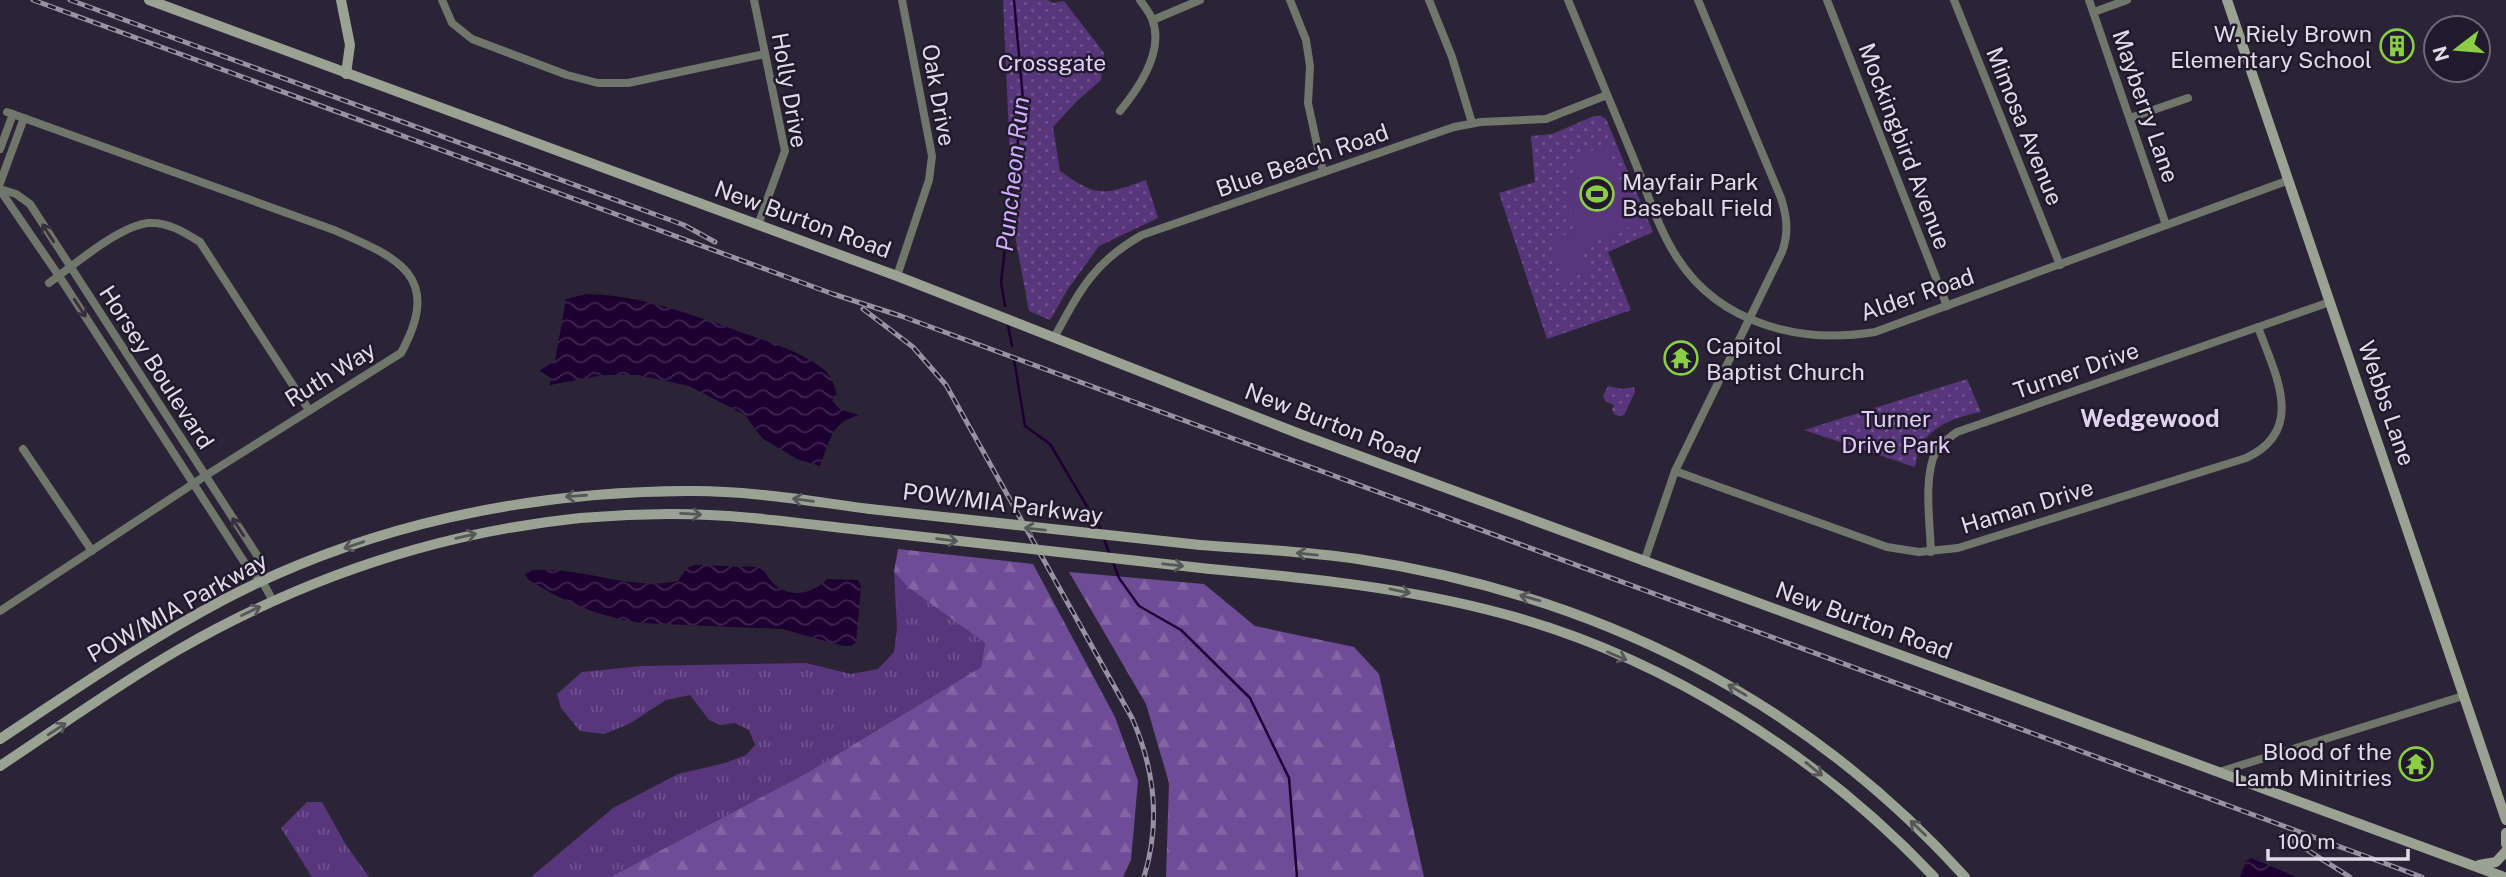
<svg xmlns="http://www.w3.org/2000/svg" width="2506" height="877" viewBox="0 0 2506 877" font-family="'Public Sans',sans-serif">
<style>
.grass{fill:url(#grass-tufts)}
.forest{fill:url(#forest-firs)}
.park{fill:url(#park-dots)}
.pitch{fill:#58367c}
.water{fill:url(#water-waves)}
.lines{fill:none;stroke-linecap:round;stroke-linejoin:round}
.stream{stroke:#1c0032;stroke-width:2.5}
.street{stroke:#70766c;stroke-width:8}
.secondary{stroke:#9aa393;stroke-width:10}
.rail-casing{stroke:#9992a2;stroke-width:5}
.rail{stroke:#21192c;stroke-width:2.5;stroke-dasharray:8;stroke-linecap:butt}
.secondary-bridge{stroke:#9aa393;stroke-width:10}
.oneway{stroke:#35303c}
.oneway2{stroke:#57575a}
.labels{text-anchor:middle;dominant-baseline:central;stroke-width:5;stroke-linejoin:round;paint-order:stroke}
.poi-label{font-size:23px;fill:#e2dce9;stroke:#21192c;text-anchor:end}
.park-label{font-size:23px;fill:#e0cff9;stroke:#21192c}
.street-label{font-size:23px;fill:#e2dce9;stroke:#21192c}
.water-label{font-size:24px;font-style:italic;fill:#d1acff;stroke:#21192c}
.neighbourhood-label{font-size:24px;font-weight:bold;fill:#ddd3ec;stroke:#21192c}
</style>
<defs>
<pattern id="grass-tufts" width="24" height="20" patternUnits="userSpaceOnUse" patternTransform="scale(1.75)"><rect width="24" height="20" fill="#58367c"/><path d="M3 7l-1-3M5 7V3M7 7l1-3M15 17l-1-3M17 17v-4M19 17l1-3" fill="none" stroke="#70528f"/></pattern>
<pattern id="forest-firs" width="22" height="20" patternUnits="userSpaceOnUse" patternTransform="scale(1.75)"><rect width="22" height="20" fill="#6f4c96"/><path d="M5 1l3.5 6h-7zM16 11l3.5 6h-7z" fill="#8365a5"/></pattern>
<pattern id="park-dots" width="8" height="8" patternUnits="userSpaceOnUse" patternTransform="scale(1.75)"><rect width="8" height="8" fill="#58367c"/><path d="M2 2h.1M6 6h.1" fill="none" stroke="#70528f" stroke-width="1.8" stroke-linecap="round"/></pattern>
<pattern id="water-waves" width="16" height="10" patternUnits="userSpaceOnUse" patternTransform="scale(1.75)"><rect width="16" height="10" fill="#1c0032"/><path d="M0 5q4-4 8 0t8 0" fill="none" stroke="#3d2550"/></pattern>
</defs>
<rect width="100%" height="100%" fill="#2b2336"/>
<g class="grass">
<path d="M894 572 909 588 985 643 981 667 805 774 610 877H531L613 808 678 774 725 763 746 755 755 745 749 730 735 723 720 725 709 720 690 695 666 700 629 724 604 734 580 731 561 708 557 694 582 672 642 666 806 663 851 674 878 669 894 652 897 628Z"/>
<path d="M307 802H322L346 845 369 877H312L281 828Z"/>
</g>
<g class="forest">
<path d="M898 549 1033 564 1115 717 1138 781 1131 860 1123 877H610L805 774 981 667 985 643 909 588 894 572Z"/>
<path d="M1069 572 1204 584 1255 626 1354 647 1379 674 1424 877H1166L1169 783 1146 704Z"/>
</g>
<g class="park">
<path d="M1003 0H1048L1053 3 1064 1 1104 53 1101 80 1077 101 1053 127 1060 171C1098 198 1103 195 1146 180L1158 218 1099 246 1068 289 1050 320 1029 311 1013 225Z"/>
<path d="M1594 116H1600L1606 119 1653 232 1608 252 1631 310 1547 339 1499 193 1535 182 1531 136 1552 134Z"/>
<path d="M1967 379 1981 412C1959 416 1935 424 1921 444 1917 450 1917 460 1915 467L1804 430Z"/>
<path d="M1608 386 1622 389 1634 387 1635 392 1624 415 1619 416 1614 414 1612 409 1614 405 1605 401 1603 396Z"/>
</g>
<g class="pitch">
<path d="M1605 144 1638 224 1581 246C1565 203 1556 166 1605 144Z"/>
<path d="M1574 232 1588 272 1564 280 1550 240Z"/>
</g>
<g class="water">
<path d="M587 294C641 295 693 315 743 333 769 342 799 351 822 368 831 375 834 385 837 395L832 401 841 410 860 415C831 421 830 441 820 466L797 459 762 438 745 415 689 386 638 375H604L550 385 551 378 539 371 555 361 566 299Z"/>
<path d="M695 565 757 567C766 571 766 575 772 582 788 599 812 595 827 579L858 580 861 586 856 643 850 646H843L783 629 641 623C597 616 567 603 529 580L525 575 528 571C579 564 625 592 678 581L687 568Z"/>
<path d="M2251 858 2296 877H2240L2246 861Z"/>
</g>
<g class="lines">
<g class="stream">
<path d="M1005 306 1001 282 1023 99 1014 0"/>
<path d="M1008 325 1012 346"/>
<path d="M1014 359 1025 426 1050 444 1101 530"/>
<path d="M1104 539 1109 553"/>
<path d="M1113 562 1119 578 1139 606 1181 630 1250 698 1289 778 1297 877"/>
</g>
<g class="street">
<path d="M442 0 452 23 472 39 567 75 598 83H628L765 54"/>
<path d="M754 0 785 151 758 225"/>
<path d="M1290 0 1306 40 1310 66 1308 103 1323 172"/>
<path d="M1429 0 1452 57 1472 123"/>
<path d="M1568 0C1590 52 1611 105 1633 157 1647 191 1658 229 1678 259 1721 325 1802 344 1875 332L2289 180"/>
<path d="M1827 0 1947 306"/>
<path d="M1954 0 2060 265"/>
<path d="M2089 0 2166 225"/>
<path d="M2094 12 2127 0"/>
<path d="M1153 20 1200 0"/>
<path d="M1120 111C1139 88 1165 51 1152 19 1150 13 1144 6 1140 0"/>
<path d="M2130 118 2188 98"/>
<path d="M0 149 13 114"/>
<path d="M0 183 24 118"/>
<path d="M0 189 16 194 30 204 262 563V581"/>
<path d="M0 190 59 276 250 571 262 581 273 601"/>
<path d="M897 276 929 180 932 156 902 0"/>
<path d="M49 283C73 266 120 225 149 223 168 222 184 232 200 242L309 410"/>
<path d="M1055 336C1080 290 1094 262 1142 235L1454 127 1481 122 1546 119 1607 95"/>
<path d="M23 449 92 551"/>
<path d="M1675 471 1887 547 1919 552 1958 548 2246 458C2307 430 2275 374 2258 327"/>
<path d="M1931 552C1930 523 1923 477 1936 451 1941 443 1949 438 1957 432L2330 302"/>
<path d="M1644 562 1675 471 1782 252C1789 233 1787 217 1781 198L1698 0"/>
<path d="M0 611 205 476 401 353C443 276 399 258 334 230L7 112"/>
<path d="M2219 772 2463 696"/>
</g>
<g class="secondary">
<path d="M149 0 897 276 1305 436 2504 877"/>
<path d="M341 0 350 45 346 74"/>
<path d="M2227 0 2506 820"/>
<path d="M1200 545C1253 549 1306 551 1358 559 1596 595 1803 698 1965 877"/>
<path d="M1210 569C1309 578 1408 588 1504 614 1665 657 1821 757 1934 877"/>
<path d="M0 739C74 690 147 640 225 599 367 525 526 492 686 491 747 490 809 501 870 509"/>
<path d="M0 766C59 727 117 685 178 650 329 563 498 513 673 514 742 514 811 525 879 532"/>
<path d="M2506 833V844"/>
<path d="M2479 865 2496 862 2506 851"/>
</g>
<defs>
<g id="rail">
<path d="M33 0 833 294 901 316 2422 877"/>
<path d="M70 0 684 225 715 242"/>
<path d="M863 309 913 347 946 385 1132 718C1155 770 1161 822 1144 877"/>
<path d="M2282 834 2350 877"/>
</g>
</defs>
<use href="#rail" class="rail-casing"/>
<use href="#rail" class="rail"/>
<g class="secondary-bridge">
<path d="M870 509 1200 545"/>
<path d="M879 532 1210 569"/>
</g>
</g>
<defs><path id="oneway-shaft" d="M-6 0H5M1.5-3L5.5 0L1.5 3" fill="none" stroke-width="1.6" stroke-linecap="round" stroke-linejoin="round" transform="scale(1.75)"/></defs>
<g class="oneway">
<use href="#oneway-shaft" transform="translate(48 233) rotate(-123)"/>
<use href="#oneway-shaft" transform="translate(80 308) rotate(57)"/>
<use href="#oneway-shaft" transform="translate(238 527) rotate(-123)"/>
</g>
<g class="oneway2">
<use href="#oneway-shaft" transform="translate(576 496) rotate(176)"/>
<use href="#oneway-shaft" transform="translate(803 500) rotate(-172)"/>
<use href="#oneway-shaft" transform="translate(691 514) rotate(3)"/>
<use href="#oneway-shaft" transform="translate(1035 529) rotate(-174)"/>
<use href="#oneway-shaft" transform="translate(466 536) rotate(-13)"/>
<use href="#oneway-shaft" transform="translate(947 540) rotate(7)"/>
<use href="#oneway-shaft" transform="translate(354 545) rotate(161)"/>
<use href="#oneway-shaft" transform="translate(1307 554) rotate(-174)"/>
<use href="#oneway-shaft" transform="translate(1173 565) rotate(6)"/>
<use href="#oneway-shaft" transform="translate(1400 591) rotate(12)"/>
<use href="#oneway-shaft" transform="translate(1530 598) rotate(-164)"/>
<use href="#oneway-shaft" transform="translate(251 611) rotate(-25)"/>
<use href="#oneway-shaft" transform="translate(1617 656) rotate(23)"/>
<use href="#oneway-shaft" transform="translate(1737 690) rotate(-149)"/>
<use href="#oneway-shaft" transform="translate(57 729) rotate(-33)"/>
<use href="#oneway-shaft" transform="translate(1814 769) rotate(39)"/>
<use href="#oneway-shaft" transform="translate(1918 828) rotate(-136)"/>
</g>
<defs>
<symbol id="building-ring" viewBox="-11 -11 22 22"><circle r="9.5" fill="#21192c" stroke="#8bce46" stroke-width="1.5"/><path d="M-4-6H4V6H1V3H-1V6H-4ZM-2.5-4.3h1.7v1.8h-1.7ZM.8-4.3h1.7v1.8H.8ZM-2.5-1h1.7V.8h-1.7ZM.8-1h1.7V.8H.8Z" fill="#8bce46"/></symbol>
<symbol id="stadium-ring" viewBox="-11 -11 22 22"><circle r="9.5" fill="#21192c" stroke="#8bce46" stroke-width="1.5"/><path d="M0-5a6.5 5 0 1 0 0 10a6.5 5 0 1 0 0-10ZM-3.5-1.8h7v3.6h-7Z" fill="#8bce46"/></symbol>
<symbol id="temple-ring" viewBox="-11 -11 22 22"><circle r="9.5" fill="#21192c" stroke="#8bce46" stroke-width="1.5"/><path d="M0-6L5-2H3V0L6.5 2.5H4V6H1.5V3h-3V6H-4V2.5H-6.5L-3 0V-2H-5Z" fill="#8bce46"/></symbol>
</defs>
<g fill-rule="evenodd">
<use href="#building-ring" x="2378" y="27" width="38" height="38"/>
<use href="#stadium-ring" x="1578" y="175" width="38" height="38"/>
<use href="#temple-ring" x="1662" y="339" width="38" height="38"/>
<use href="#temple-ring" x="2397" y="745" width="38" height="38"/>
</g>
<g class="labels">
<g class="poi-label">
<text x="2372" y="33">W. Riely Brown<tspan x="2372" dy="26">Elementary School</tspan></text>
<text x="1622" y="181" text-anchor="start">Mayfair Park<tspan x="1622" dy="26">Baseball Field</tspan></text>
<text x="1706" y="345" text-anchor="start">Capitol<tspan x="1706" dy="26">Baptist Church</tspan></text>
<text x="2392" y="751">Blood of the<tspan x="2392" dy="26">Lamb Minitries</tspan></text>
</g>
<g class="park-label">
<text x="1052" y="62">Crossgate</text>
<text x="1896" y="418">Turner<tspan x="1896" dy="26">Drive Park</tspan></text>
</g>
<g class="street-label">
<text transform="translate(790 90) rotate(80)">Holly Drive</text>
<text transform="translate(939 95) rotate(80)">Oak Drive</text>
<text transform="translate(2146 106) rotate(71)">Mayberry Lane</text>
<text transform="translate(2025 126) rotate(68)">Mimosa Avenue</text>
<text transform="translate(1905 146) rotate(69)">Mockingbird Avenue</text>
<text transform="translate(1302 160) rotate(-19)">Blue Beach Road</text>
<text transform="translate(803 219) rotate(20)">New Burton Road</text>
<text transform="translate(1917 294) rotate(-19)">Alder Road</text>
<text transform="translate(157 367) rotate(57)">Horsey Boulevard</text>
<text transform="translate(2076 370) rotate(-19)">Turner Drive</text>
<text transform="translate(330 374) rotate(-32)">Ruth Way</text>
<text transform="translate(2387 403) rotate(71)">Webbs Lane</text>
<text transform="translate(1333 423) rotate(21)">New Burton Road</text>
<text transform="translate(1003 503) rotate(7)">POW/MIA Parkway</text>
<text transform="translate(2027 506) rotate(-17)">Haman Drive</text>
<text transform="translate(177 607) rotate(-29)">POW/MIA Parkway</text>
<text transform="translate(1864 620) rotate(20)">New Burton Road</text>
</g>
<g class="water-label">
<text transform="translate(1012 174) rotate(-84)">Puncheon Run</text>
</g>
<g class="neighbourhood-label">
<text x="2150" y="418">Wedgewood</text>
</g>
</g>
<g transform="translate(2457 49) rotate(254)"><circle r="33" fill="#21192c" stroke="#6e6778" stroke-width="2"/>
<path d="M0-5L12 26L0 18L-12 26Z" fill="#8bce46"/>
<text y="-10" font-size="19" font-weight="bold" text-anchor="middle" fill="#e2dce9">N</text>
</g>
<path d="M2268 849v10h140v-10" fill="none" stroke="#e2dce9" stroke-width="3.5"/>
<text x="2278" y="849" font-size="21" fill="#e2dce9" stroke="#21192c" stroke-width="5" paint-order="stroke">100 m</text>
</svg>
